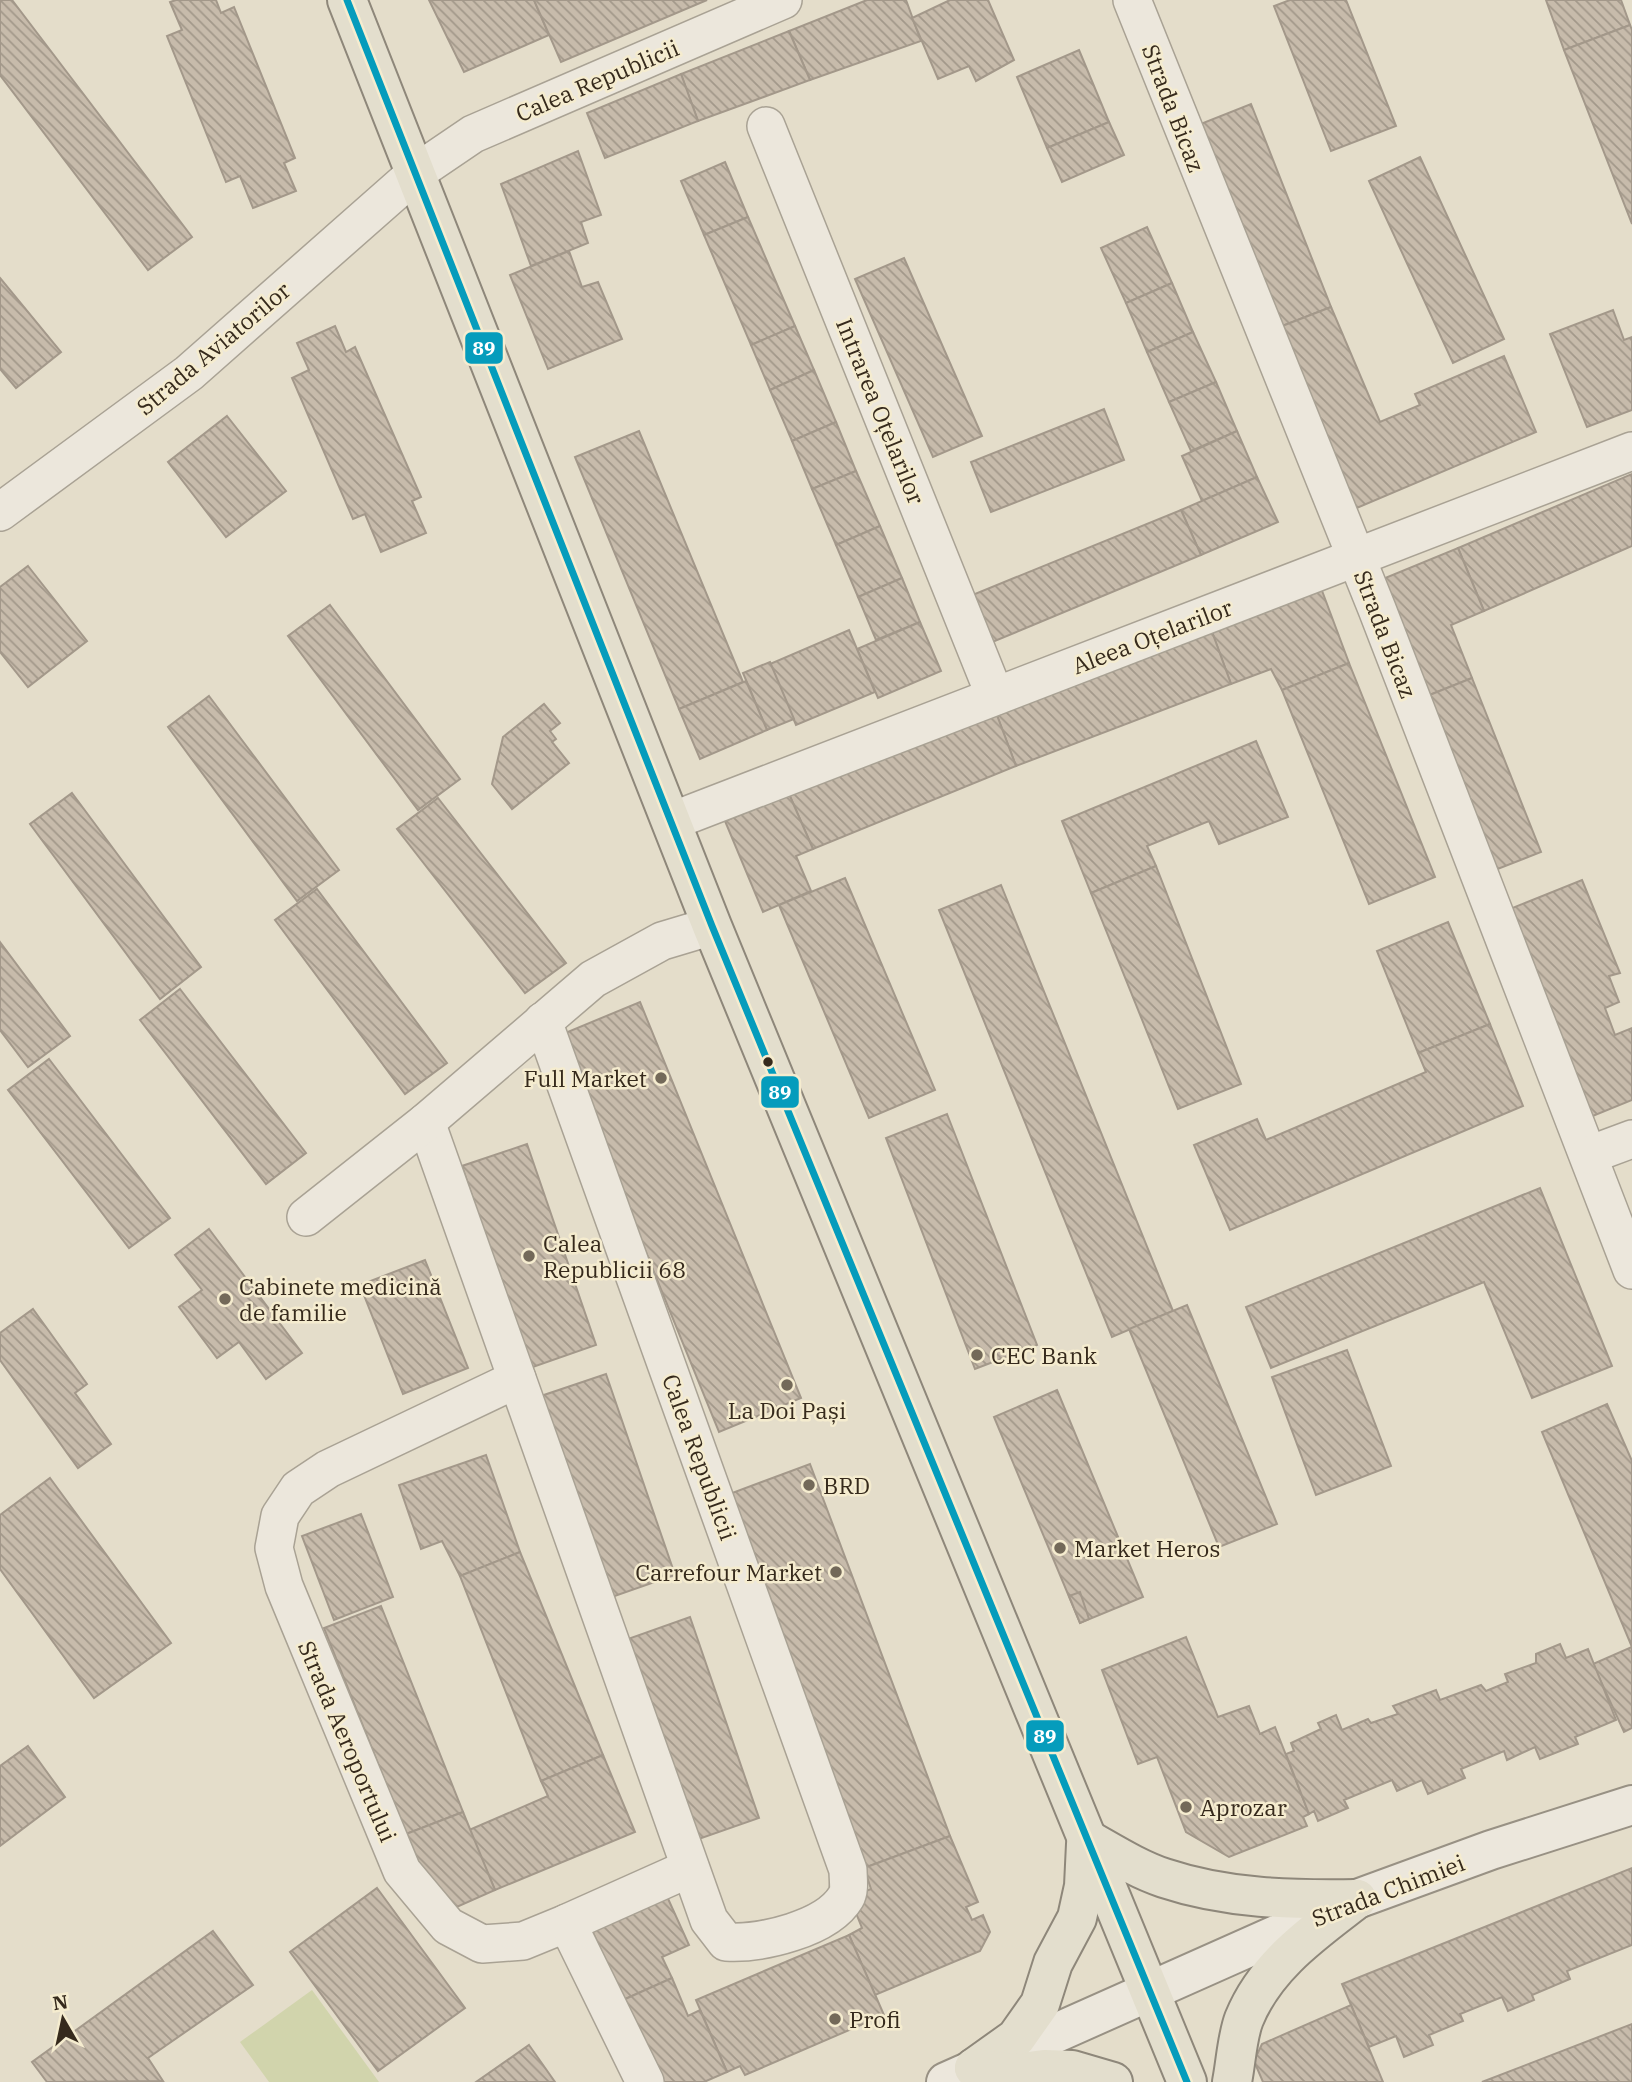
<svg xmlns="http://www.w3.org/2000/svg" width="1632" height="2082" viewBox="0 0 1632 2082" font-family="'IBM Plex Serif',serif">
<defs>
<pattern id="building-back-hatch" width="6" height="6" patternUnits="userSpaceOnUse" patternTransform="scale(1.75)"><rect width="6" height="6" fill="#c7bbab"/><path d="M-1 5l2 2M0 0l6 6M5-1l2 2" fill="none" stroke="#a2988a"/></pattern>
</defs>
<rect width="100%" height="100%" fill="#e4ddca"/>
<!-- garden -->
<polygon fill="#d1d4ac" points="312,1990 379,2082 269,2082 240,2042"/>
<!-- building -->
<g fill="url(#building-back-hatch)" stroke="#a3988a" stroke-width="2">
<polygon points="0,0 12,0 192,237 148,270 0,75"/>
<polygon points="176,0 216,0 221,13 234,7 295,158 284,163 296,191 253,208 240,176 226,182 167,36 182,30 170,2"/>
<polygon points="429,0 534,0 549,35 464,72"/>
<polygon points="534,0 707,0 561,62"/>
<polygon points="867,0 906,0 921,41 810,80 789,31"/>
<polygon points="950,0 988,0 1014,60 976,81 969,66 938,79 912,18"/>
<polygon points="1290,0 1346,0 1396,126 1331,151 1274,6"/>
<polygon points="1546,0 1621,0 1630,25 1564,50"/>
<polygon points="1630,25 1632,30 1632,224 1564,50"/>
<polygon points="789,31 810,80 698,121 681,74"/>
<polygon points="1079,50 1109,122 1047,148 1017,77"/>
<polygon points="681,74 698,121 605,158 587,113"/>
<polygon points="1251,104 1331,307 1277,328 1198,125"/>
<polygon points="1109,122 1124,155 1062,182 1047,148"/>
<polygon points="578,151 601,215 581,222 588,243 531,266 501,184"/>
<polygon points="1420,157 1504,339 1453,363 1369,181"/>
<polygon points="725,162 748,217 704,235 681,181"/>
<polygon points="748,217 795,326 751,345 704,235"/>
<polygon points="1147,227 1172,283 1126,303 1101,248"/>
<polygon points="569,251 582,287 598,282 622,339 548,369 510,275"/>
<polygon points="904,258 982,436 933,457 855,279"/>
<polygon points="0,278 61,352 16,388 0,369"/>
<polygon points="1172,283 1193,332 1147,352 1126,303"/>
<polygon points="1331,307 1380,422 1420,405 1415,394 1504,356 1536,432 1352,510 1277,328"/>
<polygon points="1613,310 1624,340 1632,337 1632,410 1587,427 1550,334"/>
<polygon points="335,326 346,352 355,347 421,497 412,501 426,533 381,552 365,514 353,519 292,378 309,370 297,343"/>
<polygon points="795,326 814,370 770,390 751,345"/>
<polygon points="1193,332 1216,382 1169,402 1147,352"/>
<polygon points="814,370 836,422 792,441 770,390"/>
<polygon points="1216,382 1237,431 1191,451 1169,402"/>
<polygon points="1104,409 1124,460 991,512 971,462"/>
<polygon points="227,416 286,491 226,537 168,462"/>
<polygon points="836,422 856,471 812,489 792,441"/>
<polygon points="639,431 743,682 679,709 575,457"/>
<polygon points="1237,431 1257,477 1202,501 1182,456"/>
<polygon points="856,471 880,526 836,545 812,489"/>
<polygon points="1632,474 1632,546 1484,611 1458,548"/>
<polygon points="1257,477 1278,522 1201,555 1181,510"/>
<polygon points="1181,510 1201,555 990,643 970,596"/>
<polygon points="880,526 902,578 858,597 836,545"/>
<polygon points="1458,548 1484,611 1451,625 1472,678 1422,698 1373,583"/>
<polygon points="28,566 87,641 28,687 0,652 0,587"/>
<polygon points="902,578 920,622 876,640 858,597"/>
<polygon points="1321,588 1349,663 1282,690 1271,669 1231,684 1211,629"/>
<polygon points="330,605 460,779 418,810 288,636"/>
<polygon points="920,622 941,671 878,698 857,649"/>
<polygon points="1211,629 1231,684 1016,766 995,710"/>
<polygon points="849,630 875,692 796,725 770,664"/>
<polygon points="770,662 794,719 767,730 743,673"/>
<polygon points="1349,663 1435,877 1369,904 1282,690"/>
<polygon points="1472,678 1541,852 1490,872 1422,698"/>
<polygon points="746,681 767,730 700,759 679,709"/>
<polygon points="209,696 339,870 297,901 168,727"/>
<polygon points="544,704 560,723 550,731 556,739 552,742 569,763 512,809 492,784 503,737"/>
<polygon points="995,710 1016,766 813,849 789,794"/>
<polygon points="1256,741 1288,817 1219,844 1209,821 1147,846 1156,866 1091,893 1062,821"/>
<polygon points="72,793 201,967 160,999 30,824"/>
<polygon points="789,794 813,849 796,856 811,891 763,912 725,821"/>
<polygon points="438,798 566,963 525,993 397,829"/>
<polygon points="1156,866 1241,1084 1178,1109 1091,893"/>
<polygon points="845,878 935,1090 869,1118 779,905"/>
<polygon points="1582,880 1620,973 1609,976 1619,1002 1605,1008 1615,1035 1632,1028 1632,1100 1583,1120 1500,913"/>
<polygon points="1001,885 1173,1311 1112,1337 939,910"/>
<polygon points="317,889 447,1063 405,1094 275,920"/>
<polygon points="1448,922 1490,1024 1418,1053 1377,951"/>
<polygon points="0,942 70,1036 28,1067 0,1030"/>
<polygon points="180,989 306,1153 266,1184 140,1020"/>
<polygon points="640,1002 801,1398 719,1432 558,1036"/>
<polygon points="1490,1024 1523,1106 1230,1230 1194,1145 1257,1119 1266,1140 1426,1072 1418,1053"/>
<polygon points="49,1059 170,1218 129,1248 8,1090"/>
<polygon points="947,1114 1037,1345 975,1369 886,1138"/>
<polygon points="527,1144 596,1345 530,1368 462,1166"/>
<polygon points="1540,1188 1612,1366 1532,1398 1484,1282 1271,1368 1246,1307"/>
<polygon points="209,1229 302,1353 266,1379 239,1342 217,1358 179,1307 202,1290 175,1255"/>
<polygon points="425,1260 468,1368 403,1394 360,1285"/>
<polygon points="1187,1305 1277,1524 1219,1547 1129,1329"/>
<polygon points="33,1309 87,1384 75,1393 111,1444 78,1468 0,1360 0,1333"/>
<polygon points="1347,1350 1391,1466 1316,1495 1272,1377"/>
<polygon points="606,1374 675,1575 609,1598 541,1396"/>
<polygon points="1057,1390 1143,1597 1080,1623 994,1417"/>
<polygon points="1607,1404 1632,1461 1632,1728 1624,1732 1593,1664 1632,1647 1542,1432"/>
<polygon points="486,1455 520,1552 460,1576 442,1541 421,1549 399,1485"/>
<polygon points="810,1464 950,1836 864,1868 724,1496"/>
<polygon points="50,1478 171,1643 94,1698 0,1569 0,1515"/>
<polygon points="361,1514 393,1597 334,1620 302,1536"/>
<polygon points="520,1552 603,1755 541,1781 460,1576"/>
<polygon points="1080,1592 1089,1619 1080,1623 1069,1596"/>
<polygon points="381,1606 463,1812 406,1834 324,1628"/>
<polygon points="690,1617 759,1818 693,1841 625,1640"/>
<polygon points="1186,1637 1218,1717 1249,1706 1260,1734 1275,1727 1309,1814 1303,1817 1307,1826 1229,1857 1186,1832 1157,1757 1138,1764 1102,1670"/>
<polygon points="1560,1644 1566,1658 1588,1649 1616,1720 1575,1737 1578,1744 1540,1759 1535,1747 1507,1760 1504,1751 1461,1769 1465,1778 1428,1794 1422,1780 1397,1791 1392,1780 1344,1800 1348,1808 1318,1821 1314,1811 1309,1814 1286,1754 1294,1751 1291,1743 1321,1729 1318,1723 1336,1715 1342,1730 1368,1719 1371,1723 1398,1714 1393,1706 1436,1690 1440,1700 1481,1685 1486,1691 1508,1682 1505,1674 1536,1663 1536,1654"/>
<polygon points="28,1746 65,1797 0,1846 0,1766"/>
<polygon points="603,1755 635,1832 495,1890 469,1830 548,1796 541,1781"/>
<polygon points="463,1812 495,1890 441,1914 406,1834"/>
<polygon points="950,1836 978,1902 966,1907 972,1920 983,1915 990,1932 980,1951 875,1995 849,1935 862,1928 850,1898 871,1889 864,1868"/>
<polygon points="1632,1868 1632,1945 1567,1971 1570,1979 1532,1995 1534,2000 1508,2011 1502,1997 1460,2014 1463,2021 1429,2035 1433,2045 1404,2057 1396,2036 1369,2047 1342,1984"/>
<polygon points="377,1888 465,2008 378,2071 290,1952"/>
<polygon points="665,1892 689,1945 662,1957 672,1978 623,2000 590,1926"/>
<polygon points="213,1931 253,1985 148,2058 163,2081 47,2082 32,2062"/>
<polygon points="849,1935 884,2015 745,2075 740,2066 727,2072 696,2000"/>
<polygon points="672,1978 688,2016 700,2010 727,2072 704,2082 659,2082 623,2000"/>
<polygon points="1351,2005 1383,2082 1263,2082 1254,2061 1262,2044"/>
<polygon points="1632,2024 1632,2082 1482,2082"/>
<polygon points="529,2045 555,2082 476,2082"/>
</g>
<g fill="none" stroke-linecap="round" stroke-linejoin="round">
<!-- street casing -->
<g stroke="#a9a294" stroke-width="40">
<g id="street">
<polyline points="1132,0 1377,609 1632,1270"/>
<polyline points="766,126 995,696"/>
<polyline points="0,512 189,373 417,172 473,134 783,0"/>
<polyline points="672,821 1632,451"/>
<path d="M 426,1122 L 709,1920 L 726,1942 C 761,1944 827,1929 846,1897 C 850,1890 848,1878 848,1870 L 543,1021"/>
<polyline points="1589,1155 1632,1139"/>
<polyline points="306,1217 426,1122 593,979 662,941 712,926"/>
<polyline points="517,1379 328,1469 298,1489 280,1516 274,1548 284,1586 402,1871 448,1926 482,1944 523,1941 567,1923 645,2082"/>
<polyline points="567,1923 690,1868"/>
</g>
</g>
<!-- secondary casing -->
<g stroke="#989184" stroke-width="42">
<polyline id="secondary" points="946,2082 1357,1899 1491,1850 1632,1805"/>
</g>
<!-- primary casing -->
<g stroke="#8e877a" stroke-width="42">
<g id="primary">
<polyline points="347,0 712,926 1187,2082"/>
<path d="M 1087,1839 C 1112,1853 1137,1869 1164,1878 C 1227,1899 1292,1900 1357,1899"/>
<polyline points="974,2068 1016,2038 1040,2004 1053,1963 1077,1918 1084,1886 1086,1844"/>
<polyline points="974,2068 1015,2073 1044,2069 1072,2070 1113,2082"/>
<path d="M 1232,2082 C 1236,2062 1237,2037 1244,2019 C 1266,1965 1313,1933 1357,1899"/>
</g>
</g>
<!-- street -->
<use href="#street" stroke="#ece7dc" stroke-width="37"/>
<!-- secondary -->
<use href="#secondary" stroke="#ece7dc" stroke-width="38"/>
<!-- primary -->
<use href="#primary" stroke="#e3decd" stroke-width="38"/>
<!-- bus-1 casing -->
<g stroke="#f5eccf" stroke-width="12">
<polyline id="bus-1" points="347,0 712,926 1187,2082"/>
</g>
<!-- bus-1 -->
<use href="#bus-1" stroke="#059cbc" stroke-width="7"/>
</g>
<!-- markers -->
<circle fill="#362a1c" stroke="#f5eccf" stroke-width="2.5" cx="768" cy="1062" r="6"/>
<g fill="#736959" stroke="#f5eccf" stroke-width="2.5">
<circle cx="661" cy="1078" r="7"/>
<circle cx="529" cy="1256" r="7"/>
<circle cx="225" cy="1299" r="7"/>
<circle cx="977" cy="1355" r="7"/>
<circle cx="787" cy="1385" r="7"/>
<circle cx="809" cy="1485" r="7"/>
<circle cx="1060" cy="1548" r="7"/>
<circle cx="836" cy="1572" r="7"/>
<circle cx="1186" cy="1807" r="7"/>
<circle cx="835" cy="2019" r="7"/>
</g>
<g text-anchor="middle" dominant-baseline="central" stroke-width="5" stroke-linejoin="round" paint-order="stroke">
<!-- street labels -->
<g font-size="23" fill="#362a1c" stroke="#f5eccf">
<text transform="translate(597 80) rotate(-23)">Calea Republicii</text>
<text transform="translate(1174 108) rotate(69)">Strada Bicaz</text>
<text transform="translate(213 348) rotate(-40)">Strada Aviatorilor</text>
<text transform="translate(881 411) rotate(68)">Intrarea Oțelarilor</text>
<text transform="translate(1386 634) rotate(69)">Strada Bicaz</text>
<text transform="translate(1152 636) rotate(-21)">Aleea Oțelarilor</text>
<text transform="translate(700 1457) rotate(70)">Calea Republicii</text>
<text transform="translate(348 1741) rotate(67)">Strada Aeroportului</text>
<text transform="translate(1388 1890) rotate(-21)">Strada Chimiei</text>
</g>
<!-- poi labels -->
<g font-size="23" fill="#362a1c" stroke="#f5eccf" text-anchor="start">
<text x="647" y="1078" text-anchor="end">Full Market</text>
<text x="543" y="1243">Calea<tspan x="543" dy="26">Republicii 68</tspan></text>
<text x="239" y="1286">Cabinete medicină<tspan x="239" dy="26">de familie</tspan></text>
<text x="991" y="1355">CEC Bank</text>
<text x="787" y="1410" text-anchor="middle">La Doi Pași</text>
<text x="823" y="1485">BRD</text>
<text x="1074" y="1548">Market Heros</text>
<text x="822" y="1572" text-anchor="end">Carrefour Market</text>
<text x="1200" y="1807">Aprozar</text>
<text x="849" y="2019">Profi</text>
</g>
</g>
<g stroke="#f5eccf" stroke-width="2.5">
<rect x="464" y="331" width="40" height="34" rx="7" fill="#059cbc"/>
<rect x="760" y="1075" width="40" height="34" rx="7" fill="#059cbc"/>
<rect x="1025" y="1719" width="40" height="34" rx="7" fill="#059cbc"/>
</g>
<g font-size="19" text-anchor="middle" font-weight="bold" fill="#fff">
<text x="484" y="355">89</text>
<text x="780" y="1099">89</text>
<text x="1045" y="1743">89</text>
</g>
<!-- north arrow -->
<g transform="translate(63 2019) rotate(351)" stroke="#f5eccf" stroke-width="5" paint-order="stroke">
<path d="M0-5L12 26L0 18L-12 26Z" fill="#362a1c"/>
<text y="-10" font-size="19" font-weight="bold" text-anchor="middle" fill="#362a1c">N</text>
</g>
</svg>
